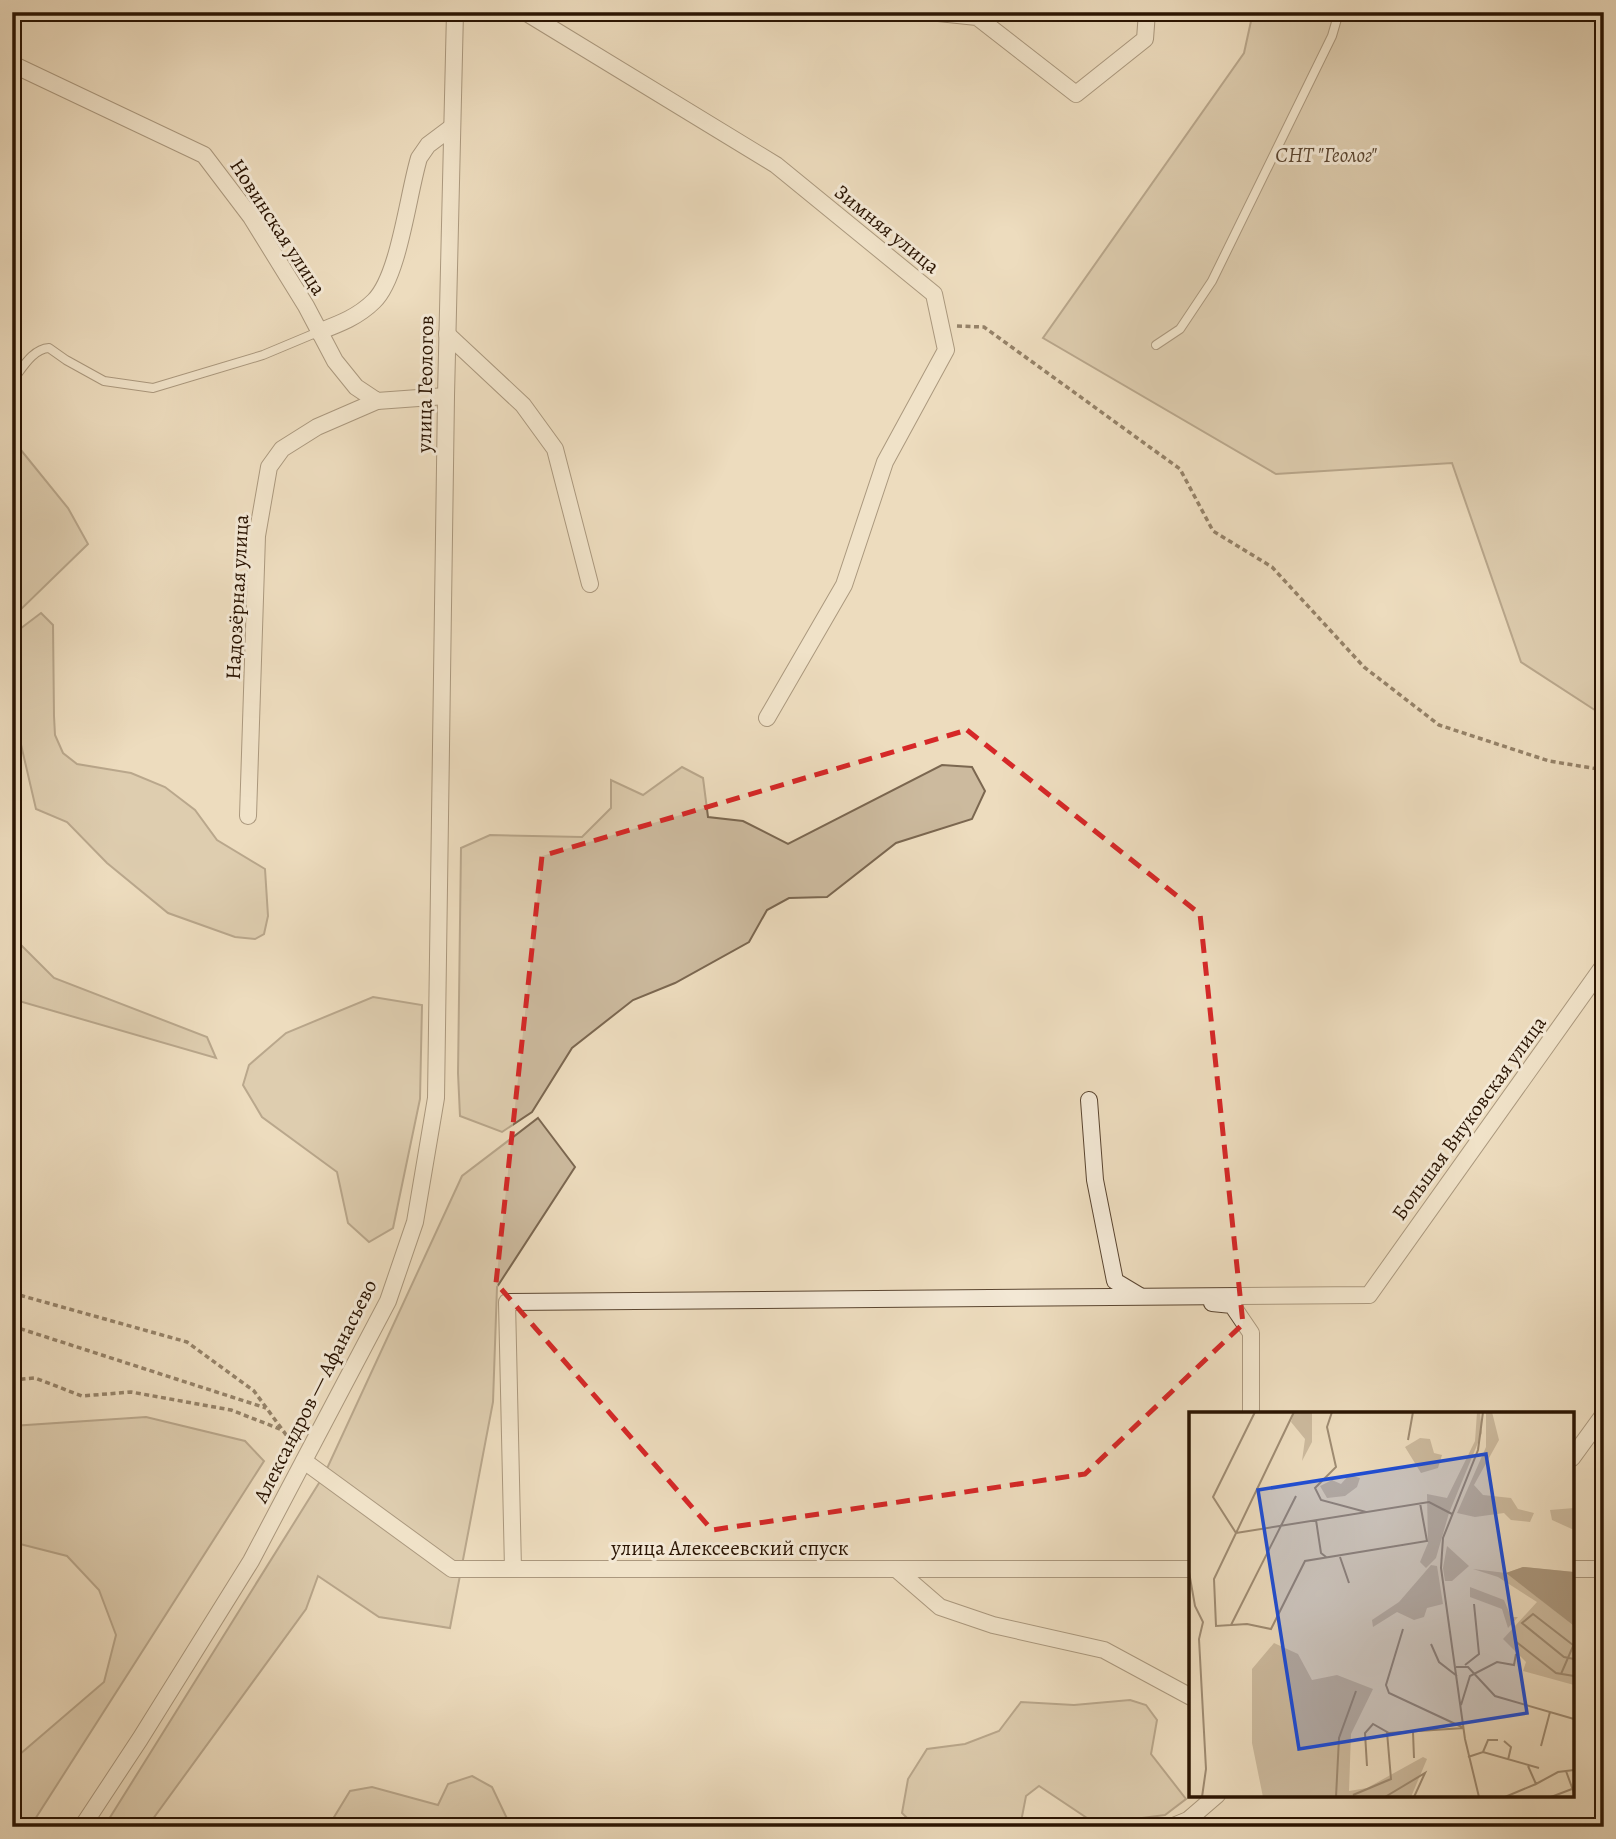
<svg xmlns="http://www.w3.org/2000/svg" width="1616" height="1839" viewBox="0 0 1616 1839" font-family="Alegreya,serif">
<rect width="100%" height="100%" fill="#eddcbe"/>
<filter id="stains"><feTurbulence type="fractalNoise" baseFrequency=".00286" numOctaves="4"/><feColorMatrix values="0 0 0 0 .2 0 0 0 0 .09 0 0 0 0 .02 0 0 0 .5 -.17"/></filter>
<radialGradient id="worn" r=".72"><stop offset=".6" stop-color="#630" stop-opacity="0"/><stop offset="1" stop-color="#630" stop-opacity=".3"/></radialGradient>
<!-- green -->
<g fill="#ccba9e" stroke="#7b6750" stroke-width="2">
<polygon points="1253,12 1604,12 1604,716 1521,662 1452,463 1276,474 1043,338 1244,53"/>
<polygon points="12,439 68,508 88,544 12,618"/>
<polygon points="41,613 53,625 54,716 55,735 63,753 77,764 131,773 165,787 195,810 217,840 265,869 268,916 264,934 255,939 235,937 168,913 107,863 67,822 36,809 12,706 12,635"/>
<polygon points="942,765 972,767 985,791 972,819 896,843 827,897 789,898 767,910 749,942 675,983 633,1000 572,1048 532,1112 502,1132 460,1116 458,1073 461,848 490,835 582,837 611,808 611,780 643,795 682,767 703,778 708,817 743,821 788,844"/>
<polygon points="12,936 54,978 207,1037 216,1058 12,999"/>
<polygon points="373,997 422,1005 420,1099 393,1228 369,1242 348,1223 337,1172 262,1117 243,1085 249,1065 286,1033"/>
<polygon points="538,1118 575,1167 497,1287 493,1402 450,1628 379,1617 318,1576 306,1609 147,1827 104,1827 324,1475 462,1176"/>
<polygon points="146,1417 245,1441 264,1461 30,1827 12,1827 12,1761 104,1682 116,1635 99,1590 67,1556 12,1542 12,1426"/>
<polygon points="1130,1700 1146,1705 1157,1720 1151,1754 1186,1799 1165,1815 1096,1824 1039,1786 1026,1796 1020,1827 932,1827 913,1824 902,1813 908,1779 927,1749 965,1744 999,1731 1021,1702 1074,1705"/>
<polygon points="472,1776 492,1787 511,1827 328,1827 350,1791 372,1787 438,1805 448,1784"/>
</g>
<g fill="none" stroke-linecap="round" stroke-linejoin="round">
<!-- lane casing -->
<g stroke="#5b4631" stroke-width="10">
<g id="lane">
<polyline points="1156,345 1180,329 1212,281 1332,36 1339,12"/>
<path d="M 12,381 C 22,369 32,349 49,348 L 66,360 L 104,381 L 153,388 L 263,355 L 318,332"/>
<polyline points="12,420 15,425"/>
</g>
</g>
<!-- street casing -->
<g stroke="#5b4631" stroke-width="18">
<g id="street">
<polyline points="525,12 776,165 934,294 946,350 885,462 844,585 767,718"/>
<polyline points="929,12 977,17 1076,94 1145,39 1147,12"/>
<polyline points="12,64 204,155 251,217 306,306 335,361 356,387 377,401 446,396"/>
<path d="M 318,332 C 339,324 358,317 374,301 C 399,277 408,194 419,158 L 428,145 L 452,127"/>
<polyline points="447,334 523,405 555,449 590,584"/>
<polyline points="248,816 257,536 269,467 282,449 317,427 377,401"/>
<polyline points="1089,1100 1095,1180 1115,1281 1140,1296"/>
<polyline points="1212,1303 1232,1305 1251,1333 1251,1414"/>
<polyline points="1572,1458 1604,1414"/>
<polyline points="304,1461 452,1569 1191,1569"/>
<polyline points="513,1569 507,1302 1369,1295 1604,965"/>
<polyline points="896,1569 940,1607 993,1625 1104,1650 1191,1697"/>
<polyline points="1572,1569 1604,1569"/>
<polyline points="82,1827 140,1739 251,1561 388,1301 415,1222 436,1098 446,396 455,12"/>
<polyline points="1171,1827 1188,1820 1217,1795"/>
</g>
</g>
<!-- path -->
<g stroke="#2a1402" stroke-width="3.5" stroke-dasharray="5 3.5" stroke-linecap="butt">
<polyline points="957,326 984,327 1180,469 1213,531 1272,567 1364,667 1439,725 1549,761 1604,770"/>
<polyline points="12,1293 187,1342 254,1391 295,1447"/>
<polyline points="12,1326 266,1408"/>
<polyline points="12,1380 35,1378 82,1396 131,1392 231,1410 280,1429"/>
</g>
<!-- lane -->
<use href="#lane" stroke="#f3e8d5" stroke-width="8"/>
<!-- street -->
<use href="#street" stroke="#f3e8d5" stroke-width="16"/>
</g>
<!-- marked area -->
<path d="M0 0H1616V1839H0ZM 967,730 L 1200,914 L 1243,1324 L 1085,1474 L 712,1530 L 496,1283 L 542,856 Z" fill="#eddcbe" fill-opacity=".55" fill-rule="evenodd"/>
<path fill="none" stroke="#d62828" stroke-width="5" stroke-dasharray="14 9" stroke-linejoin="round" d="M 967,730 L 1200,914 L 1243,1324 L 1085,1474 L 712,1530 L 496,1283 L 542,856 Z"/>
<g text-anchor="middle" dominant-baseline="central" stroke-width="6" stroke-linejoin="round" paint-order="stroke">
<!-- park labels -->
<g font-size="21" font-style="italic" fill="#5b4631" stroke="#f3e8d5">
<text x="1326" y="155">СНТ "Геолог"</text>
</g>
<!-- street labels -->
<g font-size="21" fill="#2a1402" stroke="#f3e8d5">
<text transform="translate(278 227) rotate(57)">Новинская улица</text>
<text transform="translate(887 229) rotate(39)">Зимняя улица</text>
<text transform="translate(425 384) rotate(-89)">улица Геологов</text>
<text transform="translate(237 597) rotate(-87)">Надозёрная улица</text>
<text transform="translate(1469 1118) rotate(-54)">Большая Внуковская улица</text>
<text transform="translate(315 1391) rotate(-63)">Александров — Афанасьево</text>
<text x="730" y="1548">улица Алексеевский спуск</text>
</g>
</g>
<!-- overview -->
<g transform="translate(1189 1412)">
<rect width="385" height="385" fill="#eddcbe"/>
<path d="M 105,0 L 123,0 L 123,30 L 113,49 L 116,27 L 102,10 ZM 288,0 L 291,0 L 293,21 L 260,101 L 247,146 L 237,156 L 231,150 L 239,131 L 238,82 L 258,86 L 286,29 ZM 297,0 L 303,0 L 310,28 L 285,73 L 294,83 L 322,86 L 329,97 L 345,101 L 341,110 L 322,108 L 315,101 L 286,105 L 268,101 L 297,35 ZM 231,26 L 241,27 L 245,41 L 253,43 L 249,56 L 232,61 L 216,35 ZM 160,63 L 171,66 L 168,75 L 156,84 L 138,86 L 131,74 L 143,68 L 152,72 ZM 385,96 L 385,118 L 363,108 L 361,98 ZM 258,134 L 280,154 L 263,169 L 256,169 L 254,156 ZM 242,153 L 248,154 L 254,192 L 238,196 L 235,205 L 225,208 L 208,200 L 184,215 L 183,208 L 210,190 ZM 334,155 L 385,160 L 350,177 L 350,186 L 385,214 L 385,273 L 334,259 L 337,250 L 314,227 L 348,190 L 309,165 L 284,157 L 317,161 ZM 281,175 L 315,188 L 322,205 L 329,205 L 319,216 L 313,197 L 281,185 ZM 85,231 L 109,242 L 123,268 L 148,263 L 184,277 L 162,322 L 160,379 L 178,376 L 234,345 L 238,347 L 222,385 L 74,385 L 63,331 L 63,257 Z" fill="#ccba9e"/>
<path d="M 334,155 L 385,160 L 385,214 L 317,161 Z" fill="#ab987e"/>
<path fill="none" stroke="#9f8c73" stroke-width="2" d="M 105,0 L 25,167 L 27,214 L 58,212 L 82,217 L 116,149 L 238,129 L 231,91M 143,0 L 138,15 L 147,55 L 126,76 L 132,88 L 177,100M 219,28 L 224,0M 127,108 L 132,141 L 137,145M 47,121 L 240,90 L 263,102M 47,121 L 24,85 L 66,0M 151,145 L 160,171M 0,160 L 6,194 L 14,210 L 10,227 L 17,357 L 13,385M 42,213 L 107,84M 326,229 L 367,261 L 385,264M 242,232 L 250,250 L 268,264M 384,233 L 344,202 L 333,211 L 375,245 L 385,247M 276,253 L 290,242 L 285,192M 267,255 L 279,255 L 306,284 L 385,307M 372,262 L 385,232M 272,293 L 281,264 L 308,250 L 325,253 L 327,242M 224,320 L 225,346M 315,329 L 322,335 L 319,348M 352,334 L 361,300M 294,340 L 299,328 L 309,328M 279,345 L 294,340 L 350,356M 178,354 L 176,321 L 184,312 L 200,321 L 275,316 L 200,281 L 197,273 L 214,217M 339,354 L 347,372 L 369,360 L 385,358M 377,359 L 385,381M 164,383 L 202,367 L 198,320M 147,385 L 150,326 L 167,279M 196,385 L 236,361 L 225,385M 290,385 L 276,327 L 252,156 L 254,126 L 289,38 L 294,0M 316,385 L 347,372M 362,385 L 383,377"/>
<path fill="#1d4ed8" fill-opacity="0.15" stroke="#1d4ed8" stroke-width="3.5" d="M 297,42 L 338,301 L 110,337 L 69,78 Z"/>
<rect width="385" height="385" fill="none" stroke="#2a1402" stroke-width="3.5"/>
</g>
<!-- margin -->
<rect width="1616" height="1839" fill="none" stroke="#eddcbe" stroke-width="42"/>
<rect x="14" y="14" width="1588" height="1811" fill="none" stroke="#2a1402" stroke-width="3.5"/>
<rect x="21" y="21" width="1574" height="1797" fill="none" stroke="#2a1402" stroke-width="2"/>
<rect width="100%" height="100%" filter="url(#stains)"/>
<rect width="100%" height="100%" fill="url(#worn)"/>
</svg>
